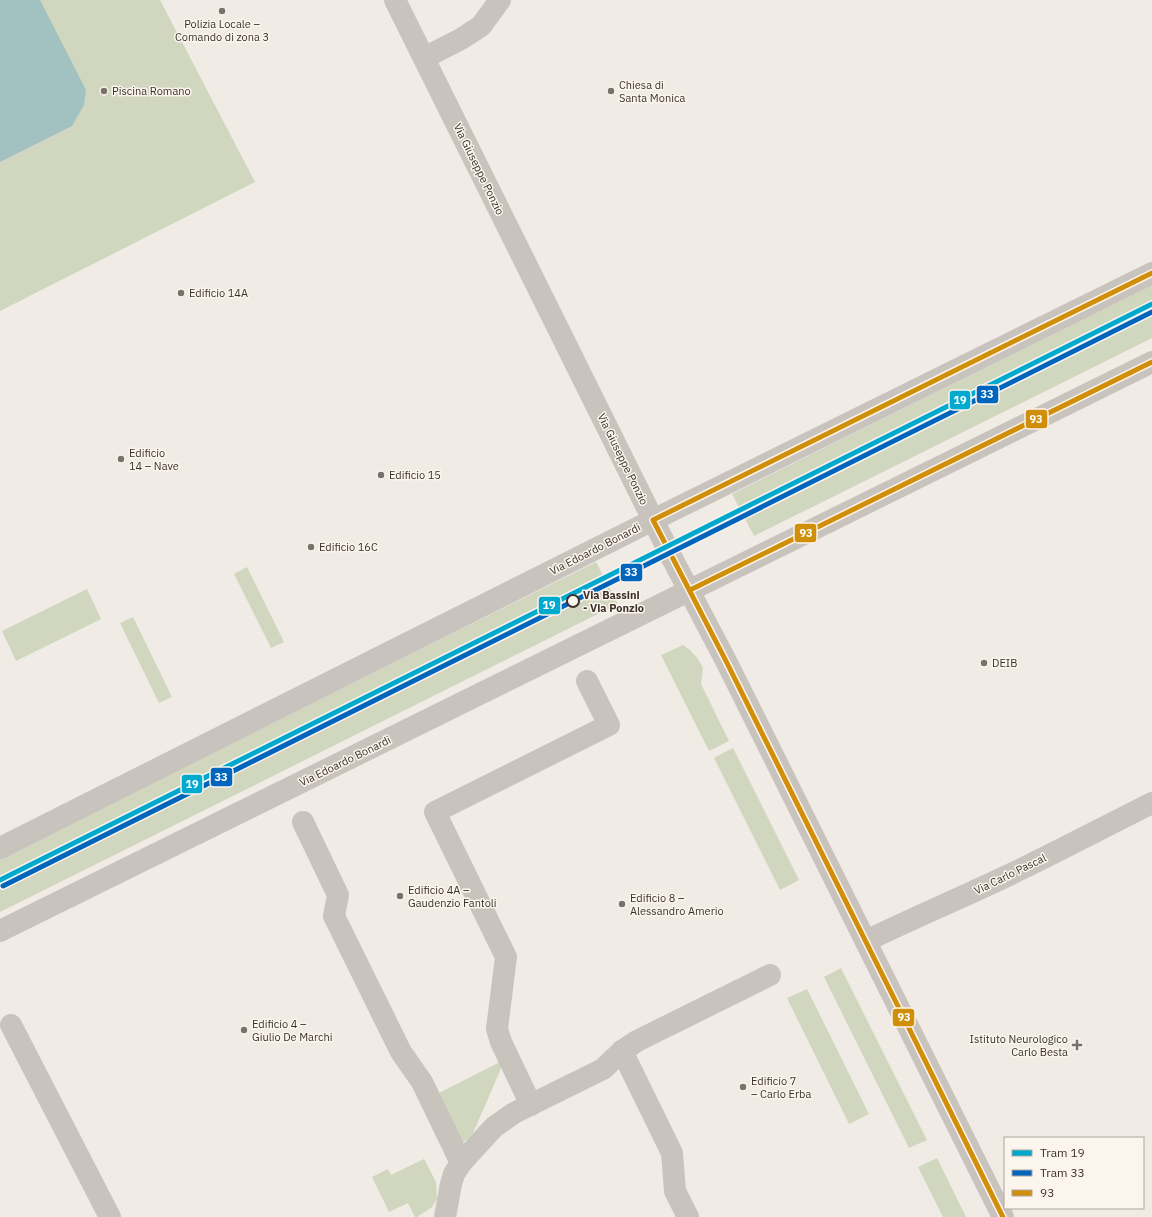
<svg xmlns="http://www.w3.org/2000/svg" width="1152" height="1217" viewBox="0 0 1152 1217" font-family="'IBM Plex Sans',sans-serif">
<rect width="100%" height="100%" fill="#f0ebe5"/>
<!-- green -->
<g fill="#d1d6bf">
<polygon points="0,0 160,0 255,182 0,311"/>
<polygon points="1152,284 1152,338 754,536 732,494"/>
<polygon points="596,562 618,604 0,912 0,859"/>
<polygon points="247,567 284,642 271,648 234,574"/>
<polygon points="87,589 101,619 16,661 2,631"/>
<polygon points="133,617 172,697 159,703 120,623"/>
<polygon points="683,645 690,650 698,659 703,668 701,684 729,741 709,751 661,655"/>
<polygon points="733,748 799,880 780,890 714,758"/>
<polygon points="841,968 927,1140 909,1148 824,977"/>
<polygon points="807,989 869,1114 849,1124 787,998"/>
<polygon points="500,1062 501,1067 500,1071 473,1133 468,1139 460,1144 433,1096"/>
<polygon points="937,1158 966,1217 943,1217 918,1167"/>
<polygon points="424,1159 436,1182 437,1199 432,1207 417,1217 415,1217 408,1203 389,1212 372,1177 388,1169 391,1175"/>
</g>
<!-- water -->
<polygon fill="#a1c2c1" points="0,0 40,0 86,90 84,105 72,126 0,162"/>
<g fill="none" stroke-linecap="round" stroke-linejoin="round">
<!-- minor -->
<g stroke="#c9c3be" stroke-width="22">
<polyline points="395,0 673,560 726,661 1003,1217"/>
<polyline points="424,58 461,39 481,26 500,0"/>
<polyline points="303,822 338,895 334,916 401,1052 422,1082 461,1163"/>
<polyline points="0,848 653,520 1152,273"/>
<polyline points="0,931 1152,362"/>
<path d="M 866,941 C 913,918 961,898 1009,875 C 1057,852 1104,827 1152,803"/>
<polyline points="11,1025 110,1217"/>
<polyline points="622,1051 672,1153 675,1191 688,1217"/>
<polyline points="531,1105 501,1042 497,1029 506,957 435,812 609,725 587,681"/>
<polyline points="445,1217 451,1184 454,1174 461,1163 494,1127 514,1113 603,1069 622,1051 637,1041 770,975"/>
</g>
<!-- bus-1 casing -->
<g stroke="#fbf5ee" stroke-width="8">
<g id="bus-1">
<polyline points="690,590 1152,362"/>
<polyline points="1003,1217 726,661 653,520 1152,273"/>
</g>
</g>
<!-- bus-1 -->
<use href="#bus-1" stroke="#d18e09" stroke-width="5"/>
<!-- tram-1 casing -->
<g stroke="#fbf5ee" stroke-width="8">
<polyline id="tram-1" points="0,880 1152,304"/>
</g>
<!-- tram-2 casing -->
<g stroke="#fbf5ee" stroke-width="8">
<polyline id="tram-2" points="3,886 1152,312"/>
</g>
<!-- tram-1 -->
<use href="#tram-1" stroke="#00a9ce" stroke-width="5"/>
<!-- tram-2 -->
<use href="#tram-2" stroke="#0065bd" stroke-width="5"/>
</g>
<!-- markers -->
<g fill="#7a716c" stroke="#fbf5ee" stroke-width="1.5">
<circle cx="222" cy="11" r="4"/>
<circle cx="104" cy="91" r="4"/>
<circle cx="611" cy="91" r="4"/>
<circle cx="181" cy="293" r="4"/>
<circle cx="121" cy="459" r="4"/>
<circle cx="381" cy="475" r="4"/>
<circle cx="311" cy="547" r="4"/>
<circle cx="984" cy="663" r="4"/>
<circle cx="400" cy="896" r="4"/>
<circle cx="622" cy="904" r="4"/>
<circle cx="244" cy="1030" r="4"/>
<path d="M1075 1039h4v4h4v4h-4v4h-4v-4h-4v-4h4z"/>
<circle cx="743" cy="1087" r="4"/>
</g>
<circle fill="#fbf5ee" stroke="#3b302b" stroke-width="2" cx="573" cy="601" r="6"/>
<g text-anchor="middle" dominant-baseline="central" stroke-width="3" stroke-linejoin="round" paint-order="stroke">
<!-- poi labels -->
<g font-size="11" fill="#3b302b" stroke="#fbf5ee" text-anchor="start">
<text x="222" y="24" text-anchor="middle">Polizia Locale –<tspan x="222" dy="13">Comando di zona 3</tspan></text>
<text x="619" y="85">Chiesa di<tspan x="619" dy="13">Santa Monica</tspan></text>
<text x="112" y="91">Piscina Romano</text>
<text x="189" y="293">Edificio 14A</text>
<text x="129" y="453">Edificio<tspan x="129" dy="13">14 – Nave</tspan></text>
<text x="389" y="475">Edificio 15</text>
<text x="319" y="547">Edificio 16C</text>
<text x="992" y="663">DEIB</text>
<text x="408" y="890">Edificio 4A –<tspan x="408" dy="13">Gaudenzio Fantoli</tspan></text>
<text x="630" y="898">Edificio 8 –<tspan x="630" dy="13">Alessandro Amerio</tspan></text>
<text x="252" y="1024">Edificio 4 –<tspan x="252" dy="13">Giulio De Marchi</tspan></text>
<text x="1068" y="1039" text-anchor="end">Istituto Neurologico<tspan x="1068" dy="13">Carlo Besta</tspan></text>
<text x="751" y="1081">Edificio 7<tspan x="751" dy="13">– Carlo Erba</tspan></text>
</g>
<!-- street labels -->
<g font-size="11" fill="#3b302b" stroke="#fbf5ee">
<text transform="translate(479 169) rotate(64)">Via Giuseppe Ponzio</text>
<text transform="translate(623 459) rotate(64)">Via Giuseppe Ponzio</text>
<text transform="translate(595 549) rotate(-27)">Via Edoardo Bonardi</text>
<text transform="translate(345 761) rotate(-26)">Via Edoardo Bonardi</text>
<text transform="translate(1010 874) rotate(-26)">Via Carlo Pascal</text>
</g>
<!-- stop labels -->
<g font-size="11" font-weight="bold" fill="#3b302b" stroke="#fbf5ee" text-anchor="start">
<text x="583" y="595">Via Bassini<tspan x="583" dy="13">- Via Ponzio</tspan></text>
</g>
</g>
<g stroke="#fbf5ee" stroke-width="1.5">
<rect x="976" y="385" width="23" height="19" rx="4" fill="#0065bd"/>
<rect x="949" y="390" width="22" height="20" rx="4" fill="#00a9ce"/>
<rect x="1025" y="409" width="23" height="20" rx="4" fill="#d18e09"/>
<rect x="794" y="523" width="23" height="20" rx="4" fill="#d18e09"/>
<rect x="620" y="563" width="23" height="19" rx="4" fill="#0065bd"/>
<rect x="538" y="596" width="23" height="19" rx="4" fill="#00a9ce"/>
<rect x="210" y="767" width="23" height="20" rx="4" fill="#0065bd"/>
<rect x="181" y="774" width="22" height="20" rx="4" fill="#00a9ce"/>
<rect x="892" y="1008" width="23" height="19" rx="4" fill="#d18e09"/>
</g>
<g font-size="11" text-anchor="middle" font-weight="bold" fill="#fff">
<text x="987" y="398">33</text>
<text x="960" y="404">19</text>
<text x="1036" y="423">93</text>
<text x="806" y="537">93</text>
<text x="631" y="576">33</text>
<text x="549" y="609">19</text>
<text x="221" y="781">33</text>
<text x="192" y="788">19</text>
<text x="904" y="1021">93</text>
</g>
<!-- legend -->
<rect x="1004" y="1137" width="140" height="72" fill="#fbf5ee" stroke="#aea6a0"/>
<rect x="1012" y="1150" width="20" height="6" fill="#00a9ce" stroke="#aea6a0"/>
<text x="1040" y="1157" font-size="12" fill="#3b302b">Tram 19</text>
<rect x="1012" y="1170" width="20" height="6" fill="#0065bd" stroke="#aea6a0"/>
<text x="1040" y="1177" font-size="12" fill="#3b302b">Tram 33</text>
<rect x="1012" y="1190" width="20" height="6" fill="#d18e09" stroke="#aea6a0"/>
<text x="1040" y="1197" font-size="12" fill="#3b302b">93</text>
</svg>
